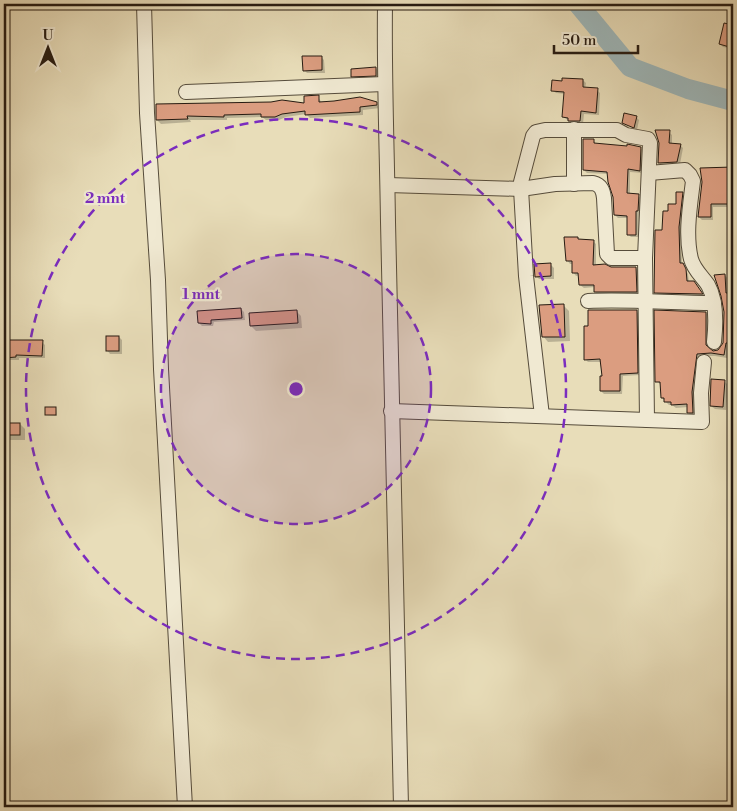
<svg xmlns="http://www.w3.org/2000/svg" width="737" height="811" viewBox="0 0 737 811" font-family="'Libre Bodoni',serif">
<rect width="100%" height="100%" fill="#e8ddb9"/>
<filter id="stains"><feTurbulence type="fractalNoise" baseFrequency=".004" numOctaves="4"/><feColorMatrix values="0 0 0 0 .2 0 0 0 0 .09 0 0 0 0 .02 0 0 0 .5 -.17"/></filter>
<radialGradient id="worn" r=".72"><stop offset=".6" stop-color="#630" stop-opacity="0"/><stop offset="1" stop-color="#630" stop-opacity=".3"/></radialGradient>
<!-- shadow -->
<g fill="#0003">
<polygon points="725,25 733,27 733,49 723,47 720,44"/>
<polygon points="321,57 324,60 325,73 307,73 304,70"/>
<polygon points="376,68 379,72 379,78 356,79 353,76"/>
<polygon points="583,80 586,83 585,89 597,90 600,93 599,115 584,114 583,124 572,124 564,117 566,94 556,93 553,90"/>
<polygon points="318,97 322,103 376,103 380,108 363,110 363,115 310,118 306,114 286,117 279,120 266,120 262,117 227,118 227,120 190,120 191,122 161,124 157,120 157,105 306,104"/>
<polygon points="636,117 639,120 637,130 626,125 623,122"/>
<polygon points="669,132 672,135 672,145 680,145 683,148 680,164 662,166 659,163 660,143"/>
<polygon points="593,140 596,144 640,148 644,151 643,173 630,172 630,195 638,196 642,199 641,214 639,214 639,237 631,237 628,234 628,218 618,218 615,215 614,196 609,174 587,173 584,170"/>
<polygon points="733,164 733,207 713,207 713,220 702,220 699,217 733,169"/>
<polygon points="682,193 685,197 681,231 682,264 688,274 689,282 697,286 704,297 659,295 655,292 663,231 669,212 677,205"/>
<polygon points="579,240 593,241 596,244 596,266 636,268 639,271 639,295 598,295 595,292 595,287 584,288 580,285 580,275 576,276 573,272 573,264 570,264 567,260"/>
<polygon points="551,265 554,268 554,279 539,279 536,276"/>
<polygon points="725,275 728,279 729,294 733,294 733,346 729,346 727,358 715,356 700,356 696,416 691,416 688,412 688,407 676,408 672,405 669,405 662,398 661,385 657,381 706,313 709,316 709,349 712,352 719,351 724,343"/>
<polygon points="564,306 569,311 570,341 548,342 543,336"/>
<polygon points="241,309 244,312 245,320 214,322 213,326 202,326 199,323"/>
<polygon points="296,311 301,316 302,328 256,331 251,326"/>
<polygon points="636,311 639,314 640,375 623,376 622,394 604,394 601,391 603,377 602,362 588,362 585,359"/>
<polygon points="119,337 122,340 122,354 110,354 107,350"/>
<polygon points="4,342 42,342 45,345 45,358 19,358 19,360 4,360"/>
<polygon points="725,382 728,385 726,410 715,409 711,406"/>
<polygon points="56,408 57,416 46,415"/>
<polygon points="4,424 20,424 25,429 25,440 4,440"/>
<polygon points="30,801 34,807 5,807 5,803"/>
</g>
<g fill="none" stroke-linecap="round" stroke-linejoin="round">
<!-- river -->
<polyline stroke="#9eb8bb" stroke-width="20" points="578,4 630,67 688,89 733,101"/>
</g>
<!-- building -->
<g fill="#db9d80" stroke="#261b11">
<polygon points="724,23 733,25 733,48 719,44"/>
<polygon points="302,56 322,56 322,70 303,71"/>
<polygon points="376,67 376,76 351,77 351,69"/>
<polygon points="562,78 583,79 583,87 598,88 596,113 581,111 580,121 568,121 568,118 562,117 564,92 551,91 552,80 562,81"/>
<polygon points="319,95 319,102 334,101 360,97 377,102 377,105 360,107 360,112 305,115 305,111 282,114 275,117 261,117 261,114 224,115 224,117 187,116 188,119 156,120 156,104 271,102 282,100 304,103 304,96"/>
<polygon points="624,113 637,116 634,128 622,123"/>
<polygon points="655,130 670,130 669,143 681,144 677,162 658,163 659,143"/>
<polygon points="583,139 594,139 594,143 627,146 627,144 641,147 640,171 628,169 627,193 639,194 638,211 636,211 636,235 627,235 627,216 614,215 613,197 608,182 607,172 583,170"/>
<polygon points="733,167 733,204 711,204 711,217 698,217 702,182 700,168"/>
<polygon points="676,192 683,192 679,227 680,263 683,263 686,269 687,281 694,281 703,294 654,293 655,230 662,230 663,211 668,211 668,204 676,204"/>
<polygon points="564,237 578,237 578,239 594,240 593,265 605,264 611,267 636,267 637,292 594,292 594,285 579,285 578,273 572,273 572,261 566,261"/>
<polygon points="551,263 551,276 535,277 534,264"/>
<polygon points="725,274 726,293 733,292 732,343 726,343 724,355 711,353 697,354 692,392 693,413 687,413 687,404 671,405 671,402 664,402 664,398 661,398 660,382 655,382 654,310 706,312 706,345 713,351 718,350 723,343 724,312 721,296 714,275"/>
<polygon points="564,304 565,337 542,337 539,305"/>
<polygon points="241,308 242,318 211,320 211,324 198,323 197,311"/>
<polygon points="297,310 298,323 250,326 249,313"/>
<polygon points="588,310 637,310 638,373 620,374 620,391 600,391 600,376 602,376 600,359 584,360 584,326 588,326"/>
<rect x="106" y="336" width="13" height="15"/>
<polygon points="4,340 43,340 42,356 16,355 16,357 4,358"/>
<polygon points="711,379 725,380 723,407 710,406"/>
<rect x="45" y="407" width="11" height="8"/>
<rect x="4" y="423" width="16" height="12"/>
</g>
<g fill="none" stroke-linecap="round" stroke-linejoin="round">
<!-- minor casing -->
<g stroke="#564c3b" stroke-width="16">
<g id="minor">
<polyline points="144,4 147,113 158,280 161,369 185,807"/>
<path d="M 385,4 C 384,77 387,149 388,222 C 391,417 396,612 401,807"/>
<polyline points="186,92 384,84"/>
<polyline points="574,129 574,184"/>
<path d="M 649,173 L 685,170 L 690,175 L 693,181 C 690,206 685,235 691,259 C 694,270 702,276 708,285 C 717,301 716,324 714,342"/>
<path d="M 388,185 L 521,189 L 555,184 L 593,183 C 601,185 603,190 604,198 L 607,254 L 611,258 L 645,258 L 647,420 L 391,411"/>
<path d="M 588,301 C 630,299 672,303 714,303"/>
<polyline points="542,416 526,276 521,189 521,182 533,136 536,132 545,130 617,130 626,135 648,139 650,143 645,258"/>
<polyline points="647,420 702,422 701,393 704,362"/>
</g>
</g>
<!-- minor -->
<use href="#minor" stroke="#f0e9d2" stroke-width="14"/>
</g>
<!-- distance rings -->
<circle cx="296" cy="389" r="135" fill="#7b2cbf" fill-opacity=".12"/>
<g fill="none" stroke="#7b2cbf" stroke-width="2.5" stroke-dasharray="9 6">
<circle cx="296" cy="389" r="135"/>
<circle cx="296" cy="389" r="270"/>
</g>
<circle cx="296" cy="389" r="8" fill="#7b2cbf" stroke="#f0e9d2" stroke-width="2.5"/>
<g font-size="15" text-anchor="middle" font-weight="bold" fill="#7b2cbf" stroke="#f0e9d2" stroke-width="4.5" stroke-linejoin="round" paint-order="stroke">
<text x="105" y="203">2 mnt</text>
<text x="201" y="299">1 mnt</text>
</g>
<!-- margin -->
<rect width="737" height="811" fill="none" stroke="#e8ddb9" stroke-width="20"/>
<rect x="5" y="5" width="727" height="801" fill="none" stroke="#261b11" stroke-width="2.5"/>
<rect x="10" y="10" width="717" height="791" fill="none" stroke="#261b11"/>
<!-- north arrow -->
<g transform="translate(48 48)" stroke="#f0e9d2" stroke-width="4" paint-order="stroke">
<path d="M0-4L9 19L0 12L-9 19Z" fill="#261b11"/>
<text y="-8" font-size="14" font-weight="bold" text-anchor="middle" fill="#261b11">U</text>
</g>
<!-- scale -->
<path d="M554 45v8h84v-8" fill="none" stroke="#261b11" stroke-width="2.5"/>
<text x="562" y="45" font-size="15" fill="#261b11" stroke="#f0e9d2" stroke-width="4" paint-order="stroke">50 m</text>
<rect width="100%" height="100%" filter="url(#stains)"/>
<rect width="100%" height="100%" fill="url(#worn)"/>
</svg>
